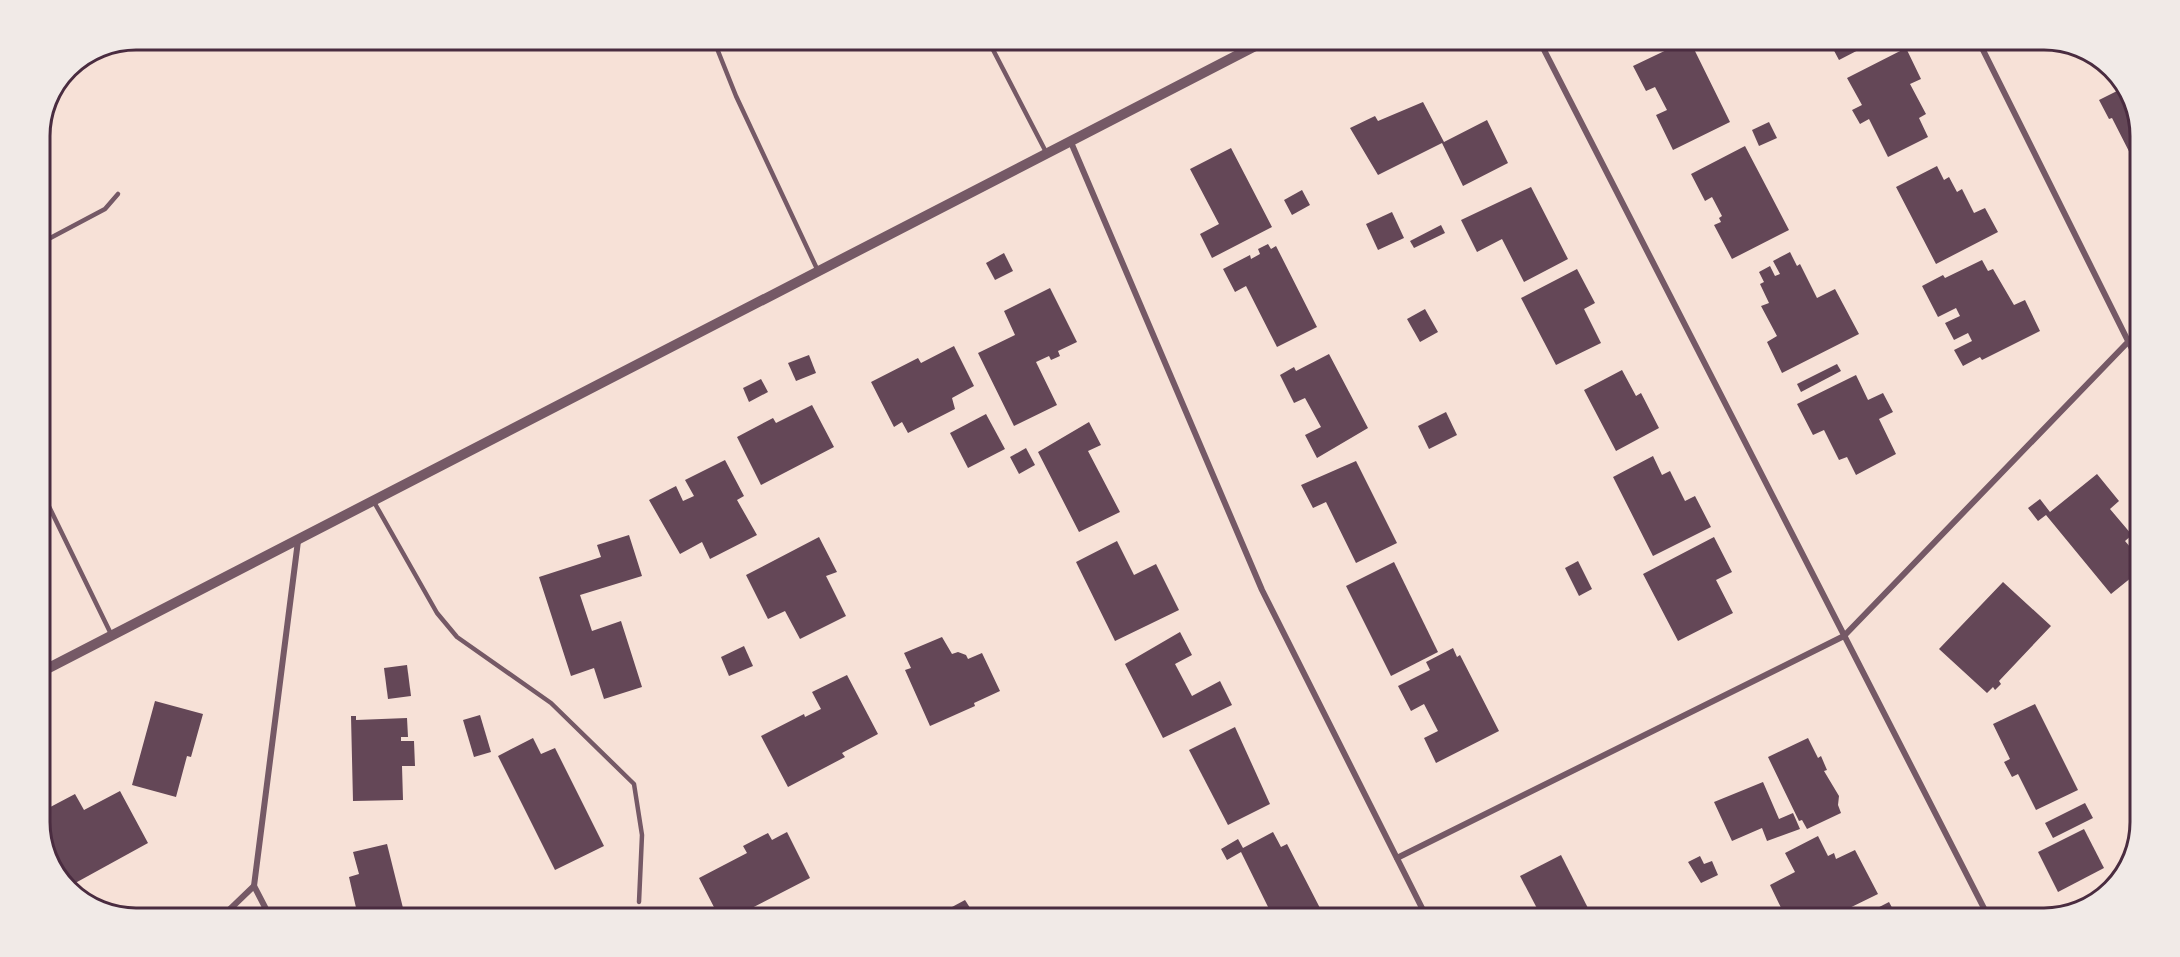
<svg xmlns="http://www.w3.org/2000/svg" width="2180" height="957" viewBox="0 0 2180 957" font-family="'Sofia Sans Condensed',sans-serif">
<rect width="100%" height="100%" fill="#f7e1d7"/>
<!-- building -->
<g fill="#644757">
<polygon points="1677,45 1692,45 1730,122 1673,150 1656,115 1667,110 1655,87 1646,91 1633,66"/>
<polygon points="1831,45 1868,45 1839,60"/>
<polygon points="1906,48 1921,79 1910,84 1926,114 1919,118 1928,137 1888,157 1869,119 1860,124 1852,110 1862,105 1847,78"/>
<polygon points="2125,87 2141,129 2140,173 2112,118 2109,119 2099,100"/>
<polygon points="1423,102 1444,142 1487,120 1508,163 1463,186 1442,143 1378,175 1350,128 1375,116 1378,121"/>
<polygon points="1769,122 1777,138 1759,146 1752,130"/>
<polygon points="1745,146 1789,230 1732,259 1714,225 1721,222 1719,218 1722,216 1712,197 1705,201 1691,174"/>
<polygon points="1231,148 1272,227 1212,258 1200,234 1219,224 1190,169"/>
<polygon points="1937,166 1944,180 1949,177 1957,192 1962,189 1974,213 1985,208 1998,232 1936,264 1896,187"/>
<polygon points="1531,187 1568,259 1524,282 1502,239 1477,252 1461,220"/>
<polygon points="1302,190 1310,205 1292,215 1284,200"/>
<polygon points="1392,212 1404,238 1378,250 1366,224"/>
<polygon points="1441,225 1445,233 1414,248 1410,241"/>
<polygon points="1268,244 1271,249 1276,246 1317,327 1277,347 1246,286 1235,292 1223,269 1250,255 1251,259 1260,254 1258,249"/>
<polygon points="1790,252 1797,266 1800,264 1817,298 1835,289 1859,334 1782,373 1767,342 1777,336 1761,306 1769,303 1760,284 1764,282 1759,272 1770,266 1775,276 1780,274 1773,261"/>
<polygon points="1004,253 1013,271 995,280 986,263"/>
<polygon points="1982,260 1988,271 1993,269 2014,305 2025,300 2040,331 1982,360 1980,357 1963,366 1954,350 1972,341 1968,333 1954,340 1945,323 1960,316 1956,308 1938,317 1922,286 1943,275 1945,278"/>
<polygon points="1577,269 1595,303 1584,309 1601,343 1556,365 1521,298"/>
<polygon points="1050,288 1077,342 1058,351 1060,356 1051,360 1049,356 1036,362 1057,405 1014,426 978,353 1015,335 1004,311"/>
<polygon points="1425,309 1438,332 1420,342 1407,319"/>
<polygon points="954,346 974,386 952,398 955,409 908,433 902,422 894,427 871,382 918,358 921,363"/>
<polygon points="1329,354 1368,428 1317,458 1305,435 1321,427 1305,398 1294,403 1280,375 1294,367 1296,371"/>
<polygon points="809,355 816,373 796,381 788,363"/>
<polygon points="1837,364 1841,371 1801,392 1797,384"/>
<polygon points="1622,370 1636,396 1641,393 1659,428 1616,451 1584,390"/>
<polygon points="1856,375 1868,400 1883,393 1893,412 1879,419 1896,454 1856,475 1847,457 1839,460 1824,430 1813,435 1797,404"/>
<polygon points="761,379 768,392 749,402 743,388"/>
<polygon points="812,405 834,447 761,485 737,437 773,418 776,423"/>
<polygon points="1446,412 1457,435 1429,449 1418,426"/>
<polygon points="986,414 1005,449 968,468 950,433"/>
<polygon points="1089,422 1101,445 1088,451 1120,512 1079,532 1038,452"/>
<polygon points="1026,448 1035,465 1019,474 1010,457"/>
<polygon points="1653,456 1662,475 1670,471 1685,501 1695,496 1711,527 1653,556 1613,477"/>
<polygon points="725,460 744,496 737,500 757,535 710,559 702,542 680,554 649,500 676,486 683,501 694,496 685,480"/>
<polygon points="1356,461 1397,543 1356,563 1326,502 1313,508 1301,485"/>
<polygon points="2097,474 2119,501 2110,509 2132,535 2125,541 2137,555 2137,573 2111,594 2046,515 2038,521 2028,508 2040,499 2050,512"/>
<polygon points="629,535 642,576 580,595 592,631 621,621 642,687 604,699 594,668 571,676 539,577 601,557 597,545"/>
<polygon points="819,537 837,572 826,576 846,616 800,639 785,611 768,619 746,575"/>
<polygon points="1714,537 1732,572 1716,580 1733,613 1678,641 1643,574"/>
<polygon points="1117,541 1134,575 1156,564 1179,610 1115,641 1076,562"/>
<polygon points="1578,561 1592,589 1579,596 1565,568"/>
<polygon points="1394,562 1438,652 1391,676 1346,586"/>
<polygon points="2003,582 2051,626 1999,681 2001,684 1995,690 1993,687 1987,693 1939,649"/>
<polygon points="1180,632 1192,655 1175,664 1192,696 1220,681 1232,705 1163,738 1125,664"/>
<polygon points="942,637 952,654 958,652 966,655 968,659 982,653 1000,691 974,703 975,706 930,726 905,670 911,668 904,653"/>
<polygon points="744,646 753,666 729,676 721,657"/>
<polygon points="1453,648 1457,657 1460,655 1499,731 1436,763 1424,738 1438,731 1424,704 1411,711 1398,686 1430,670 1426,662"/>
<polygon points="407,665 411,696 388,699 384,668"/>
<polygon points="847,675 878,734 842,753 845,757 788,787 761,736 804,714 805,717 821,709 812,692"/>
<polygon points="155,701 203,714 191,757 187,756 176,797 132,785"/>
<polygon points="2035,704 2078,790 2036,810 2018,774 2012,777 2004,762 2010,759 1993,724"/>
<polygon points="480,715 491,752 474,757 463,720"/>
<polygon points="351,716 356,716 356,720 407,718 408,737 401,737 401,741 414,741 415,766 402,766 403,800 353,801"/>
<polygon points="1235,727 1270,804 1228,825 1189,750"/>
<polygon points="43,731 51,744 39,750 39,733"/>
<polygon points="533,738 541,754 555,748 604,846 555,870 498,756"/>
<polygon points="1808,738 1818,758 1821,756 1827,770 1824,771 1839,796 1838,805 1841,813 1807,829 1802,820 1799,821 1768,757"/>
<polygon points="1763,782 1779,819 1793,813 1800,829 1767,841 1762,828 1732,841 1714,802"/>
<polygon points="120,791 148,843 68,887 59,880 39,828 39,813 75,794 84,810"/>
<polygon points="2085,803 2093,818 2053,838 2045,823"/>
<polygon points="2084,829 2104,868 2058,892 2038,852"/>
<polygon points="787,832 810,878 742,913 717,913 699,878 747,853 743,846 768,833 772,840"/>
<polygon points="1273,832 1281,847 1287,844 1321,910 1311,915 1272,915 1241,852 1227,860 1221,849 1238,839 1243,848"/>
<polygon points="1818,836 1828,856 1834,853 1836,859 1855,850 1878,894 1831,917 1795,917 1792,912 1785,916 1770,885 1795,872 1785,853"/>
<polygon points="387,844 404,912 357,912 349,877 359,874 353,852"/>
<polygon points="1561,855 1592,916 1541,916 1520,876"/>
<polygon points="1700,856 1704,864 1712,861 1718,875 1701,883 1688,862"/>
<polygon points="965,900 974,914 939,914"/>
<polygon points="1889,902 1897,917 1860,917"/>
</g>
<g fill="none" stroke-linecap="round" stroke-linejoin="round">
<!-- service -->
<g stroke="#755966" stroke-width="4.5">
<polyline points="714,41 736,96 818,271"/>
<polyline points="989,42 1046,152"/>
<polyline points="39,244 105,209 118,194"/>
<polyline points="39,486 112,636"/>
<polyline points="374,502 437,613 457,637 551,703 634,784 642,835 639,902"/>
</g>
<!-- minor -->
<g stroke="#755966" stroke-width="6">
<polyline points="1541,44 1989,918"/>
<polyline points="1981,46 2139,363"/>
<polyline points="1070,140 1262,590 1426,916"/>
<polyline points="1397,858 1844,636 2127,343"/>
<polyline points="228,911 254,886"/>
<polyline points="267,911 254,886 298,541"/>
</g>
<!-- tertiary -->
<polyline stroke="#755966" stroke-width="10" points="39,673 1261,43"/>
</g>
<!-- crop -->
<path d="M0 0H2180V957H0ZM136 50H2044A86 86 0 0 1 2130 136V822A86 86 0 0 1 2044 908H136A86 86 0 0 1 50 822V136A86 86 0 0 1 136 50Z" fill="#f1eae7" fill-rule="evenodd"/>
<path fill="none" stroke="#4a2c40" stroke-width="3" d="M136 50H2044A86 86 0 0 1 2130 136V822A86 86 0 0 1 2044 908H136A86 86 0 0 1 50 822V136A86 86 0 0 1 136 50Z"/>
</svg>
